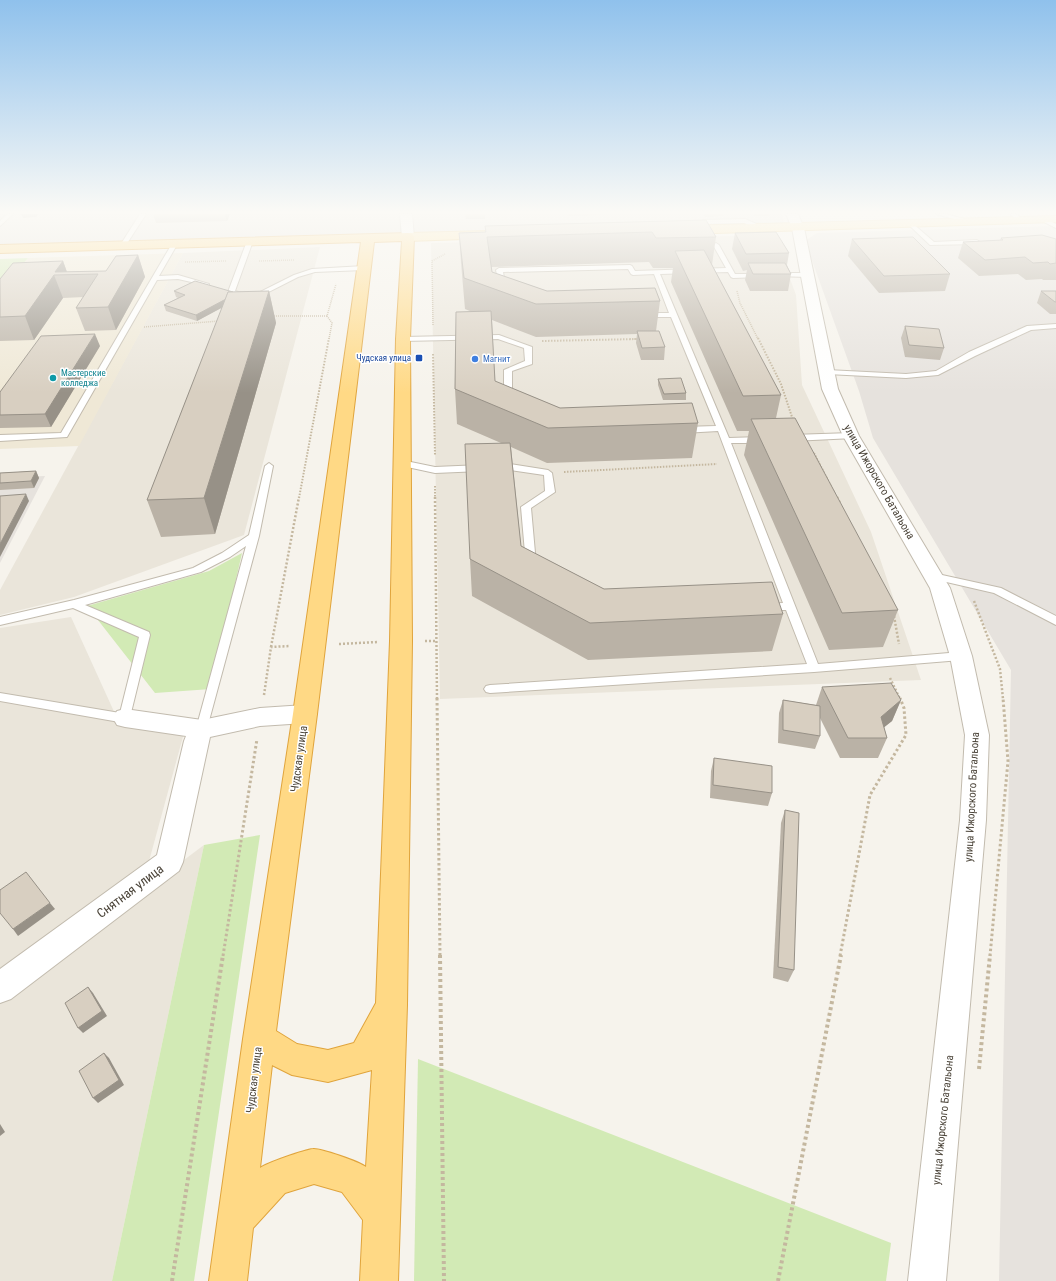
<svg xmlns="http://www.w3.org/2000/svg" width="1056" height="1281" viewBox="0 0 1056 1281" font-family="'Roboto Condensed',sans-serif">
<rect width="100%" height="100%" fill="#f6f3ec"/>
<!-- residential -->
<g fill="#eae5da">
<polygon points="774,235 796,295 802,385 871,532 921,680 440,699 431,243"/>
<polygon points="320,247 244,535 74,597 0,615 0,590 183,253"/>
<polygon points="71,617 121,727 184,733 148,865 0,978 0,628"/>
<polygon points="204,845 112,1281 0,1281 0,998"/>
</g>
<!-- industrial -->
<g fill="#e6e2dd">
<polygon points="0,214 782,214 784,223 0,247"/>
<polygon points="1056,226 1056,1281 999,1281 1011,670 873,438 859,391 805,241 817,233"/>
<polygon points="45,476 0,563 0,478"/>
</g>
<!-- education -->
<polygon fill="#efe8d6" points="183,253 79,446 0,449 0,292 28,258"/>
<!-- green -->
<g fill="#d2eab5">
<polygon points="28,258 0,292 0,259"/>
<polygon points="242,553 211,689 155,693 87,606 209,571"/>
<polygon points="260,835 194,1281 112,1281 204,845"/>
<polygon points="418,1059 891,1243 886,1281 414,1281"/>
</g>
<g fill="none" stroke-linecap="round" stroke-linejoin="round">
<!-- service casing -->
<g stroke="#c2bbae" stroke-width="2">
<g id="service">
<polygon points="7,214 13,214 0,226 0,221"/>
<polygon points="140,214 146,214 126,245 122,245 121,244"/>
<polygon points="936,214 946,214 975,222 972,224"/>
<polygon points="1010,214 1016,214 1024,221 1019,222"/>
<polygon points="1044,218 1056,224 1056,228 1042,221 1041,220"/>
<polygon points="745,219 766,228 763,230 744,223 704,224 697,229 692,228 703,220"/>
<polygon points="911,222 934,242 977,240 980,242 977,244 930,245 909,225 909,223"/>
<polygon points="250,239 253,241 235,291 252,296 294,275 312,269 364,266 367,268 364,270 315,272 298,277 253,300 228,292 247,241"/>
<polygon points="173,242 178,243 159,276 178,275 209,284 209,286 178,279 157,280 67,437 0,441 0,435 61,433"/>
<polygon points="716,243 719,245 735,274 759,274 761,275 761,277 733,278 731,277 728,272 660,274 729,438 761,437 765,440 761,443 731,443 818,664 961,652 965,653 967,656 965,659 961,660 814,672 490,693 486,692 484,689 486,686 490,685 807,664 786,610 761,610 760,607 761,604 783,603 718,431 683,433 679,430 683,427 716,426 671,317 645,317 642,315 645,313 669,313 654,274 633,275 631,274 628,269 503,272 506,289 503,291 500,289 496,270 499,268 630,265 632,266 635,271 726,268 713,245"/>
<polygon points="777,273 808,273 811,275 808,277 775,276 775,274"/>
<polygon points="1056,324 1056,328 1031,330 975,356 938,375 906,378 827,374 823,372 827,370 906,374 936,371 969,352 1027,326"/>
<polygon points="499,335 532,347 532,364 512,371 512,401 508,403 504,401 504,370 525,361 524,348 498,339 403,341 399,339 403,337"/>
<polygon points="851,433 855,436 854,438 792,441 788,438 792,435"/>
<polygon points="401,460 435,467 481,465 485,468 481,471 435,473 398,465 397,463"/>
<polygon points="269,463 273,466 259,536 206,732 202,734 198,732 196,729 246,546 230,557 201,572 85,605 149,632 150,635 129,721 125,723 0,701 0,693 120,713 139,637 73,608 0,625 0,617 74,600 193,568 222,553 249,535 265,466"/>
<polygon points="510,464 548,470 552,473 555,492 531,508 536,564 531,567 526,564 521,507 545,491 544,475 510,470 498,471 494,468 498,465"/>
<polygon points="933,573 1001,588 1056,616 1056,625 994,593 929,578 928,576 929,574"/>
</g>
</g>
<!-- minor casing -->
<g stroke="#c2bbae" stroke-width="2">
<g id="minor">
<polygon points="400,214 412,214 414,237 412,240 404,240 402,237"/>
<polygon points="786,214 798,214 804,228 838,389 859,436 950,588 972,656 989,735 986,820 946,1281 908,1281 960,820 965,735 950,656 930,588 843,436 822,389 792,228"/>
<polygon points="305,705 313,708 317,714 313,720 305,723 260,726 210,737 183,862 179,871 11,999 0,1003 0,969 157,855 184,741 186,736 125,727 117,725 113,718 117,711 125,709 202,720 260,708"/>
</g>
</g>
<!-- primary casing -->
<g stroke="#e6c16a" stroke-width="2">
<g id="primary">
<polygon points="1056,216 1056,222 683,234 679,233 677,230 679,227 683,226"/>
<polygon points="488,231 492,232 494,235 492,238 408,241 404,240 402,237 404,234 408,233"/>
</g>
</g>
<!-- trunk casing -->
<g stroke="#e0a43c" stroke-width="2">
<path id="trunk" d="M 408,233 L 412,234 L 414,237 L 410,339 L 412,641 L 407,1005 L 398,1281 L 360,1281 L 363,1220 L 342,1192 L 314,1184 L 285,1193 L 253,1228 L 247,1281 L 209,1281 L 243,1039 L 293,714 L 361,242 L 0,253 L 0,245 ZM 402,241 L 396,339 L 390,641 L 376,1003 L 354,1043 L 328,1050 L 297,1044 L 276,1031 L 317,714 L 374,242 ZM 272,1065 L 292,1075 L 328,1082 L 372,1070 L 366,1167 C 360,1162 320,1148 313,1149 C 304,1150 267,1163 260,1168 Z"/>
</g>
<!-- path-far4 -->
<g stroke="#c4b79f" stroke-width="1.5" stroke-dasharray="1 1" stroke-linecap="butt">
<polyline points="259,261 294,260"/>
<polyline points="185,262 226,261"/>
<polyline points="737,291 740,303 758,339"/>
<polyline points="272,316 327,316"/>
<polyline points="433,325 432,261 445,254"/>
<polyline points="144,327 219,321"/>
<polyline points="329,339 332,323 327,316 336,284"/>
<polyline points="630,339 639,339"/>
</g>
<!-- path-far3 -->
<g stroke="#c4b79f" stroke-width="2" stroke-dasharray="1.5 1.5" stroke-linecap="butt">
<polyline points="758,338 781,384 793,420"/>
<polyline points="542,341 639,339"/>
<polyline points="433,354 435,455"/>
<polyline points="814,453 837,498"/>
<polyline points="564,472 717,464"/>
<polyline points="435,486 435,498"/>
<polyline points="299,498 329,338"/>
</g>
<!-- path-far2 -->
<g stroke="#c4b79f" stroke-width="2.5" stroke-dasharray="2 2" stroke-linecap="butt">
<polyline points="435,497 437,699"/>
<polyline points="837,497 840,503"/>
<polyline points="974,601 1000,669 1003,699"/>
<polyline points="894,616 899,644"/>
<polyline points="425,641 436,641"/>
<polyline points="339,644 378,642"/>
<polyline points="271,647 299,497"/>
<polyline points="890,678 900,699"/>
<polyline points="264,695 271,647 290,646"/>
</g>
<!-- path-far1 -->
<g stroke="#c4b79f" stroke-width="3" stroke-dasharray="2.5 2.5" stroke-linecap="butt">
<polyline points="437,698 440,956"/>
<polyline points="223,956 257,739"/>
<polyline points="840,956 870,795 906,735 904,708 900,698"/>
<polyline points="990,956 1008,761 1003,698"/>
</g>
<!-- path -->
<g stroke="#c4b79f" stroke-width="4" stroke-dasharray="3 3" stroke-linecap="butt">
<polyline points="440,955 444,1281"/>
<polyline points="979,1069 990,955"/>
<polyline points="172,1281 223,955"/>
<polyline points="778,1281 841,955"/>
</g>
<!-- service -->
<use href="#service" fill="#fff" fill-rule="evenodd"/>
<!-- minor -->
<use href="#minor" fill="#fff" fill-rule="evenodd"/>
<!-- primary -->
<use href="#primary" fill="#ffe39c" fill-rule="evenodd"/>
<!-- trunk -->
<use href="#trunk" fill="#ffd985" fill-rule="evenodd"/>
</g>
<!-- wall -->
<g fill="#bab2a6">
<polygon points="153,214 230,214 227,221 156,223"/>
<polygon points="465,214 485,214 485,219 466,219"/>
<polygon points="568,214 621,214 569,216"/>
<polygon points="703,214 723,214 722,216 705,217"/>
<polygon points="753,214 769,214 768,216 754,216"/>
<polygon points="706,220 716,237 712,265 781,395 776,418 898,610 883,647 829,650 744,455 749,431 737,431 671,282 673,268 653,268 649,262 491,267 492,272 547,291 660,301 656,331 665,347 664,360 641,360 636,343 637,334 536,337 492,320 495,381 560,408 698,423 692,458 547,463 511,447 521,546 604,589 783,614 772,651 588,660 472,596 470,559 501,443 457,424 455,389 472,312 465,309 461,263 459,233 485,232 485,226"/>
<polygon points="735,233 789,253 787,265 791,274 788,291 750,291 745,280 747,270 743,271 732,249"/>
<polygon points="1001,238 1056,239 1056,280 1043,280 1042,279 1026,280 1018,274 979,276 958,258 963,242 1000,240"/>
<polygon points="852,239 950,274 945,291 879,293 848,256"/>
<polygon points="138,255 145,277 116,330 85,331 76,308 84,297 63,298 34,340 0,341 0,279 63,261 67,272 106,271"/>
<polygon points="174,291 233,292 269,291 276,323 215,534 161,537 147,500 223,307 197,321 166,311 164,305 178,298 176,297"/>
<polygon points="1041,291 1056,291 1056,314 1050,314 1037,303"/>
<polygon points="905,326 944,348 940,360 905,357 901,338"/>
<polygon points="100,346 51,427 0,428 0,392"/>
<polygon points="658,379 686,393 686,400 663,400 658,385"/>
<polygon points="36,471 39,478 34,488 0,490 0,473"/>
<polygon points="822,687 901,700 892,721 884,727 887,738 878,758 840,758 820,718 820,736 815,749 778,743 779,713 783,700 816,705"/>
<polygon points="714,758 772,793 768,806 710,798 711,771"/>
<polygon points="785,810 794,970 788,982 773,978 781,823"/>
</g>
<!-- shaded-wall -->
<g fill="#979187">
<polygon points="21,214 38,214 36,217 23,218"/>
<polygon points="225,214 230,214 227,221"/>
<polygon points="138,255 145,277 116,330 108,307"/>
<polygon points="63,261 68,275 55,272"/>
<polygon points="54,275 63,298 34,340 25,316"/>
<polygon points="269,291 276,323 215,534 204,498"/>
<polygon points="236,293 238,299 197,321 196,315"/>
<polygon points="95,334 100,346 51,427 45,414"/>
<polygon points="36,471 39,478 34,488 31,481"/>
<polygon points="26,494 29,501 0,557 0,544"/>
<polygon points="901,700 892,721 872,737 881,717"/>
<polygon points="50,903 55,909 18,936 13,929"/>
<polygon points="88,987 93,993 107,1016 83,1033 78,1028"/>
<polygon points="104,1053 109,1058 124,1085 98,1103 93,1098"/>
<polygon points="0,1124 5,1132 0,1136"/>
</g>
<!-- building -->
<g fill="#d8cfc1" stroke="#979187">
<polygon points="706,220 716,237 656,238 652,232 487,237 492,272 547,291 655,288 660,301 536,304 464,278 459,233 486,232 485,226"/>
<polygon points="776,232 789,253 746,254 735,233"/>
<polygon points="1042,235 1056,239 1056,263 1050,264 1048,262 1033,263 1025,257 985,260 963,242 1003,240 1001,238"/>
<polygon points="913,237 950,274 884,276 852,239"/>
<polygon points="704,250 781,395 743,396 675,251"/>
<polygon points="138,255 108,307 76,308 98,274 54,275 25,316 0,317 0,279 13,263 63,261 55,272 106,271 116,256"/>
<polygon points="748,263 785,263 791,274 753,274"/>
<polygon points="195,281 233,292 228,292 226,299 196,315 164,305 185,295 174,291"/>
<polygon points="269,291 204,498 147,500 228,292"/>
<polygon points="1041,291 1056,291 1056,302 1055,302"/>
<polygon points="491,311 495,381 560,408 692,403 698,423 548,428 455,389 456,312"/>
<polygon points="905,326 939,329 944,348 909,345"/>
<polygon points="637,331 659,331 665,347 642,348"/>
<polygon points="95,334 45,414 0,415 0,392 41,336"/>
<polygon points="681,378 686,393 664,394 658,379"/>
<polygon points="795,418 898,610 842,613 751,419"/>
<polygon points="510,443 521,546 604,589 772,582 783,614 590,623 470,559 465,444"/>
<polygon points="36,471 31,481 0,483 0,473"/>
<polygon points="26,494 0,544 0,496"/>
<polygon points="891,683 901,700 881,717 887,738 848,738 822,687"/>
<polygon points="783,700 820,706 820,736 783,730"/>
<polygon points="714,758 772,766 772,793 713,785"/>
<polygon points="785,810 799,813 794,970 778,967"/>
<polygon points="26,872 50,903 13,929 0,913 0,890"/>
<polygon points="88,987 102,1011 78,1028 65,1003"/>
<polygon points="104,1053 119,1080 93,1098 79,1071"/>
</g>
<!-- sky -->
<linearGradient id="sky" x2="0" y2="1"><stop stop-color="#8fc1ec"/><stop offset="0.54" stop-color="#fbfaf6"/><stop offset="1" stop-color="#fbfaf6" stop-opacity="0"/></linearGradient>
<rect width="1056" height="393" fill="url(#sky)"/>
<!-- markers -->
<rect fill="#1a4fb4" stroke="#fff" stroke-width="1.5" x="415" y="354" width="8" height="8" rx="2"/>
<circle fill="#3f7fe0" stroke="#fff" stroke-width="1.5" cx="475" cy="359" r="4"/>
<circle fill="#0f9aa8" stroke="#fff" stroke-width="1.5" cx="53" cy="378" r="4"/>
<g text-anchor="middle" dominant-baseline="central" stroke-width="3" stroke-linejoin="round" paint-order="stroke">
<!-- far-transit labels -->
<g font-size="9" fill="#164399" stroke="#fff" text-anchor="end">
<text x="411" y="358">Чудская улица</text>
</g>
<!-- far-shop labels -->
<g font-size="9" fill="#366cbe" stroke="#fff" text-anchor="start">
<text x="483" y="359">Магнит</text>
</g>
<!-- far-culture labels -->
<g font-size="9" fill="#0d838f" stroke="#fff" text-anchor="start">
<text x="61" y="373">Мастерские<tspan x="61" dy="10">колледжа</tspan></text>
</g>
<!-- street labels -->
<g font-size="11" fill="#4b4439" stroke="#fff">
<text transform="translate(879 482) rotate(60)">улица Ижорского Батальона</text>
<text transform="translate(299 759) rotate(-82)">Чудская улица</text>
<text transform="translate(972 797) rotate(-87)">улица Ижорского Батальона</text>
<text transform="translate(254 1080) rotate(-83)">Чудская улица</text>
<text transform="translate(943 1120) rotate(-84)">улица Ижорского Батальона</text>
</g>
<!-- near-street labels -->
<g font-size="13" fill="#4b4439" stroke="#fff">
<text transform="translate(130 891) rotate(-37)">Снятная улица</text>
</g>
</g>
</svg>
